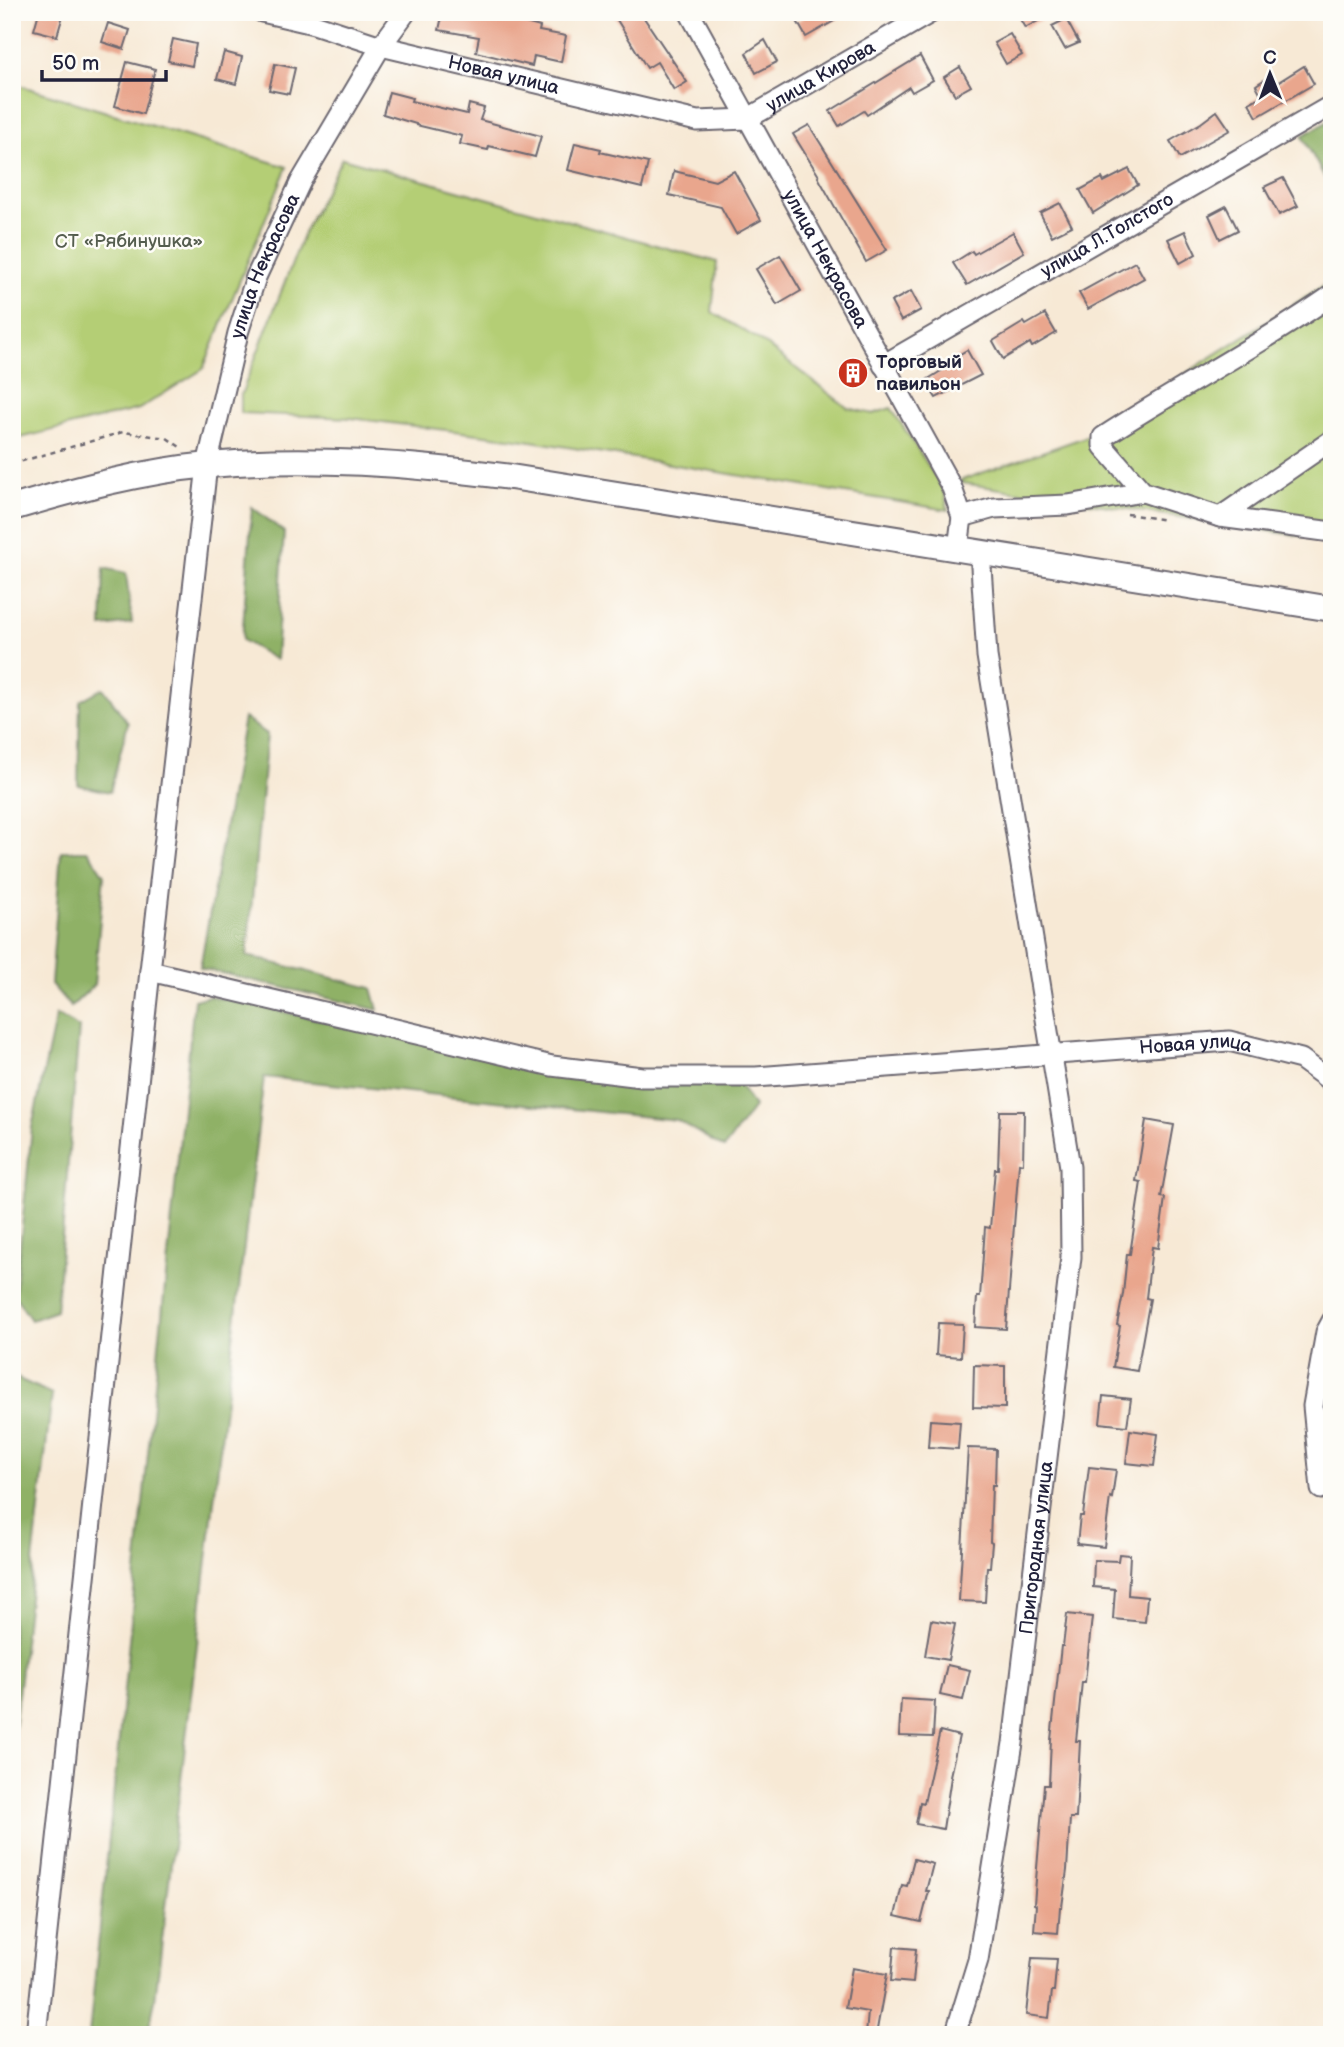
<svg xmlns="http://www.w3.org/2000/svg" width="1344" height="2047" viewBox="0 0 1344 2047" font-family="'Balsamiq Sans',sans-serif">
<rect width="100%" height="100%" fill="#fdfcf7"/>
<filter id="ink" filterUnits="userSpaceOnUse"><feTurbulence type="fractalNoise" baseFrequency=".0143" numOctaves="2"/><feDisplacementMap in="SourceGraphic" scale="14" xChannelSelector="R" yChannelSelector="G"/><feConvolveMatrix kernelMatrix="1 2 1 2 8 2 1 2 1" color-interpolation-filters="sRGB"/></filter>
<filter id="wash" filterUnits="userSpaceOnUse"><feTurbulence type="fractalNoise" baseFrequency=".00686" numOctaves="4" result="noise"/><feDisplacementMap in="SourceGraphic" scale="28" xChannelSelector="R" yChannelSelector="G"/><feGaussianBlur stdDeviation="1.57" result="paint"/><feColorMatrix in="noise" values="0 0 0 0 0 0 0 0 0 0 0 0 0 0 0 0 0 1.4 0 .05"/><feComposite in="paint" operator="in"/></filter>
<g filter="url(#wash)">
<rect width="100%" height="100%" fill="#f7e9d5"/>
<!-- green -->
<g fill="#b4ce74" stroke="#6b7858" stroke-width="2">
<polygon points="12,83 287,167 203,369 139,409 12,440"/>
<polygon points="342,158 717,262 712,312 758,339 848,408 873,414 891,408 944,490 948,510 525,440 351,418 241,413 241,395 304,233"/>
<polygon points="1332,280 1332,541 956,482 1088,436"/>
</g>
<!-- forest -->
<g fill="#8fb166" stroke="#586a50" stroke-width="2">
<polygon points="1332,119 1332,191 1302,136"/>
<polygon points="252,507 284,532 276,660 242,640"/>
<polygon points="104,568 126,573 132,623 102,627"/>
<polygon points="103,688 128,723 110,792 78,785 80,701"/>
<polygon points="244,718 267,734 247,956 372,988 378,1010 200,968"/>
<polygon points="61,851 88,851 104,875 94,985 71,1007 51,984"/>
<polygon points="210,996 593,1078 740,1085 754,1107 724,1148 677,1120 264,1077 155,2000 147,2035 89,2035 194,1000"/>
<polygon points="56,1015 79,1028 56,1311 31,1320 15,1296 32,1127"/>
<polygon points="12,1376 52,1394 12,1749"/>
</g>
<g id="blocks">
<!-- building -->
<g fill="#e9a68d">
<polygon points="39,12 64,12 57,36 34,30"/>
<polygon points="443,12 486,12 540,27 539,31 566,36 561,62 534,56 532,66 476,52 479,37 439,30"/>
<polygon points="612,12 640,12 687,82 674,90 657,62 647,68"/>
<polygon points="812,12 850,12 806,37 797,21"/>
<polygon points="1016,12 1055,12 1025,28"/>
<polygon points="1066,19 1079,43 1065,49 1052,26"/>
<polygon points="108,23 130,30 124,49 102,42"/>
<polygon points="1010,34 1022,55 1006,64 994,43"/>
<polygon points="173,39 196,44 192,66 168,61"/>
<polygon points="765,40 777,62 756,73 746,53"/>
<polygon points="224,52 242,57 236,84 217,79"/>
<polygon points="920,56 933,80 912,92 909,87 867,115 864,111 839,126 830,111"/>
<polygon points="127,62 155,69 143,114 115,106"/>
<polygon points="275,64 295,68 289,94 269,90"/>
<polygon points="1304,66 1314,84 1257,117 1249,103 1262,96 1256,85 1270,76 1275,84"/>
<polygon points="960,67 971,86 955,95 944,77"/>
<polygon points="389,92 412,98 411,101 467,114 469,104 484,108 480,120 541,136 535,157 489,146 488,150 460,144 462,136 416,125 416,124 383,114"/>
<polygon points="1217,111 1230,130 1180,158 1170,141 1201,123"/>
<polygon points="809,125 887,250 866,262 818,177 819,176 793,134"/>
<polygon points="575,143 601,149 600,152 648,163 642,188 568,170"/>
<polygon points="1129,169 1138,185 1093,213 1080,190 1102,178 1104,182"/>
<polygon points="674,171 715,181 734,171 761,220 736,234 721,207 669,195"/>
<polygon points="1283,178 1298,206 1279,215 1264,187"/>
<polygon points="1060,203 1072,226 1052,236 1040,213"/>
<polygon points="1226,206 1238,230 1220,239 1209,215"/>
<polygon points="1185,231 1196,254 1180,263 1168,239"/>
<polygon points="1013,232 1024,252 967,285 953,263 972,251 974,254"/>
<polygon points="780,255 801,291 777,305 756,269"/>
<polygon points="1135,262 1144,278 1088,309 1079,293"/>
<polygon points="911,291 921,310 901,321 891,302"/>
<polygon points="1045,314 1056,333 1032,347 1030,343 1003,359 993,341 1024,322 1026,325"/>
<polygon points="967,350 981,375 936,398 925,381 949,366 947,362"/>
<polygon points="1000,1111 1024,1111 1023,1164 1019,1163 1015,1213 1006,1329 975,1327 977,1297 980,1297 985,1227 990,1228 995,1169 998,1169"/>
<polygon points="1146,1120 1174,1125 1161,1197 1165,1198 1158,1248 1152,1247 1146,1298 1150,1299 1137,1371 1113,1367 1120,1326 1117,1325 1123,1294 1127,1254 1130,1254 1141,1182 1136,1181"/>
<polygon points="938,1323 963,1324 961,1357 936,1355"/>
<polygon points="974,1365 1005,1366 1005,1408 973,1407"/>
<polygon points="1103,1396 1131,1399 1127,1426 1100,1423"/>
<polygon points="930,1420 960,1422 958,1449 928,1447"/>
<polygon points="1130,1430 1158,1434 1154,1466 1126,1463"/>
<polygon points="968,1448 996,1449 995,1485 992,1485 990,1542 992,1543 990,1567 987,1567 985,1602 959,1601"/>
<polygon points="1089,1467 1116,1470 1112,1498 1110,1497 1104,1547 1077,1544 1080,1516 1083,1516"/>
<polygon points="1119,1554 1130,1555 1128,1595 1147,1597 1145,1622 1113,1619 1115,1589 1093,1587 1094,1560 1118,1561"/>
<polygon points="1067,1614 1092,1617 1085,1682 1082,1682 1076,1741 1080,1741 1076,1818 1070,1818 1067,1870 1062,1907 1060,1907 1058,1933 1034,1931 1036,1905 1034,1904 1044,1785 1049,1785 1051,1740 1061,1646 1063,1646"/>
<polygon points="931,1620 955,1624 948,1660 925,1656"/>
<polygon points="947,1665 970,1670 963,1700 940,1695"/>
<polygon points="901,1699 935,1701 933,1737 899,1736"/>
<polygon points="940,1731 959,1736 950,1776 951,1777 943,1829 916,1824 920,1802 924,1803"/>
<polygon points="914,1859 933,1864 926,1891 929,1891 921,1922 895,1916 902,1885 907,1886"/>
<polygon points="894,1947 916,1949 913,1983 891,1981"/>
<polygon points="1032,1958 1057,1959 1054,1991 1052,1991 1049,2018 1026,2015"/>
<polygon points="852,1968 887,1974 876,2035 866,2035 868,2012 845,2008"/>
</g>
</g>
</g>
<g filter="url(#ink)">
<use href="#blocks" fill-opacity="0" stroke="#6d6871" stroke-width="2"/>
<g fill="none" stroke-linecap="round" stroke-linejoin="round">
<!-- minor casing -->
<g stroke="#6d6871" stroke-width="23">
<g id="minor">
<path id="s1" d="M 262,12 L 314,24 L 381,46 L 697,121 L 747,119 L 932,12"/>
<path id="s2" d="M 689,12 L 952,488 L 962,517 L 958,549"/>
<path id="s3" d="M 883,365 L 1332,105"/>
<path d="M 1143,492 L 1103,446 L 1103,437 C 1178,388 1258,347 1332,295"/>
<polyline points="962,517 994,508 1068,505 1143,492 1220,517 1332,532"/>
<polyline points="1220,517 1332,440"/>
<path id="s4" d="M 150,971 L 552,1066 L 642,1077 L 756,1077 L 1229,1041 L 1301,1059 L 1332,1082"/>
<polyline points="1321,1489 1313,1406 1326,1332 1332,1321"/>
<path id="s5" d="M 36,2035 L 150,971 L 207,465 L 238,333 L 256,277 L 301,181 L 381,46 L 406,12"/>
<path id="s6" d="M 955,2035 L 978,1960 L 1013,1743 L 1071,1257 L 1070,1167 L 987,656 L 980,552"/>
</g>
</g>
<!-- major casing -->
<g stroke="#6d6871" stroke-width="28">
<path id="major" d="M 12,508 C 76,489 143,471 209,465 C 311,456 410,464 511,477 L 1332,609"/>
</g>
<!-- path -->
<g stroke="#6d6871" stroke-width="2.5" stroke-dasharray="5 5" stroke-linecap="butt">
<polyline points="12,464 123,432 167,438 180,447"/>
<polyline points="1127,514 1166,520"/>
</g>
<!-- minor -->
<use href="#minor" stroke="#fff" stroke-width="19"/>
<!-- major -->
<use href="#major" stroke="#fff" stroke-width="24"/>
</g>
</g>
<!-- icons -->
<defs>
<g id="building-disc" transform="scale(1.575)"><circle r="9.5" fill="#c8321e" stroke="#fdfcf7"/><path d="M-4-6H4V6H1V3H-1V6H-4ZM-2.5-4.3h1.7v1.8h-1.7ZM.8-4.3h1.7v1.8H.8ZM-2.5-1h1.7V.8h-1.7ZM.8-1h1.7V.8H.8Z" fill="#fff"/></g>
</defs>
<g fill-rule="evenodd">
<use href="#building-disc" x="853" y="373"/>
</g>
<g text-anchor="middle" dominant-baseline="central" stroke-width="5" stroke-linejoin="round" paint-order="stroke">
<!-- street labels -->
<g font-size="19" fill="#22223b" stroke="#fdfcf7">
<text stroke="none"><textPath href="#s1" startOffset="250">Новая улица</textPath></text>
<text stroke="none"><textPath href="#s1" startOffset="584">улица Кирова</textPath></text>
<text stroke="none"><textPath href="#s3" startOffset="259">улица Л.Толстого</textPath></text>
<text stroke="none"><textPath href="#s2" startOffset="282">улица Некрасова</textPath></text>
<text stroke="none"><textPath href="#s5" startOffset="1787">улица Некрасова</textPath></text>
<text stroke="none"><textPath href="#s4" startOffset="1059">Новая улица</textPath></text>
<text stroke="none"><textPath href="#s6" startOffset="495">Пригородная улица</textPath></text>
</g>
<!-- park labels -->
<g font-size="19" fill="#555e4f" stroke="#fdfcf7">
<text x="129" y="241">СТ «Рябинушка»</text>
</g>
<!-- poi labels -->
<g font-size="19" font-weight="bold" fill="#22223b" stroke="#fdfcf7" text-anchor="start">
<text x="876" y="362">Торговый<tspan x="876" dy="22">павильон</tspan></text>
</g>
</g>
<!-- margin -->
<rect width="1344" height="2047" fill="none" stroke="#fdfcf7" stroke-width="42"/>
<!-- north arrow -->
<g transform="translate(1270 74) rotate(359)" stroke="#fdfcf7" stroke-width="5" paint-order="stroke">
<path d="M0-5L12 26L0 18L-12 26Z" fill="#22223b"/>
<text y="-10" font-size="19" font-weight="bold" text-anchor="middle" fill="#22223b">С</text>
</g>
<!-- scale -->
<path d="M42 70v10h124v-10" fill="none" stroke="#22223b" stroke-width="3.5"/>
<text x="52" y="70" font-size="21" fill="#22223b" stroke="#fdfcf7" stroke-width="5" paint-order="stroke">50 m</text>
</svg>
